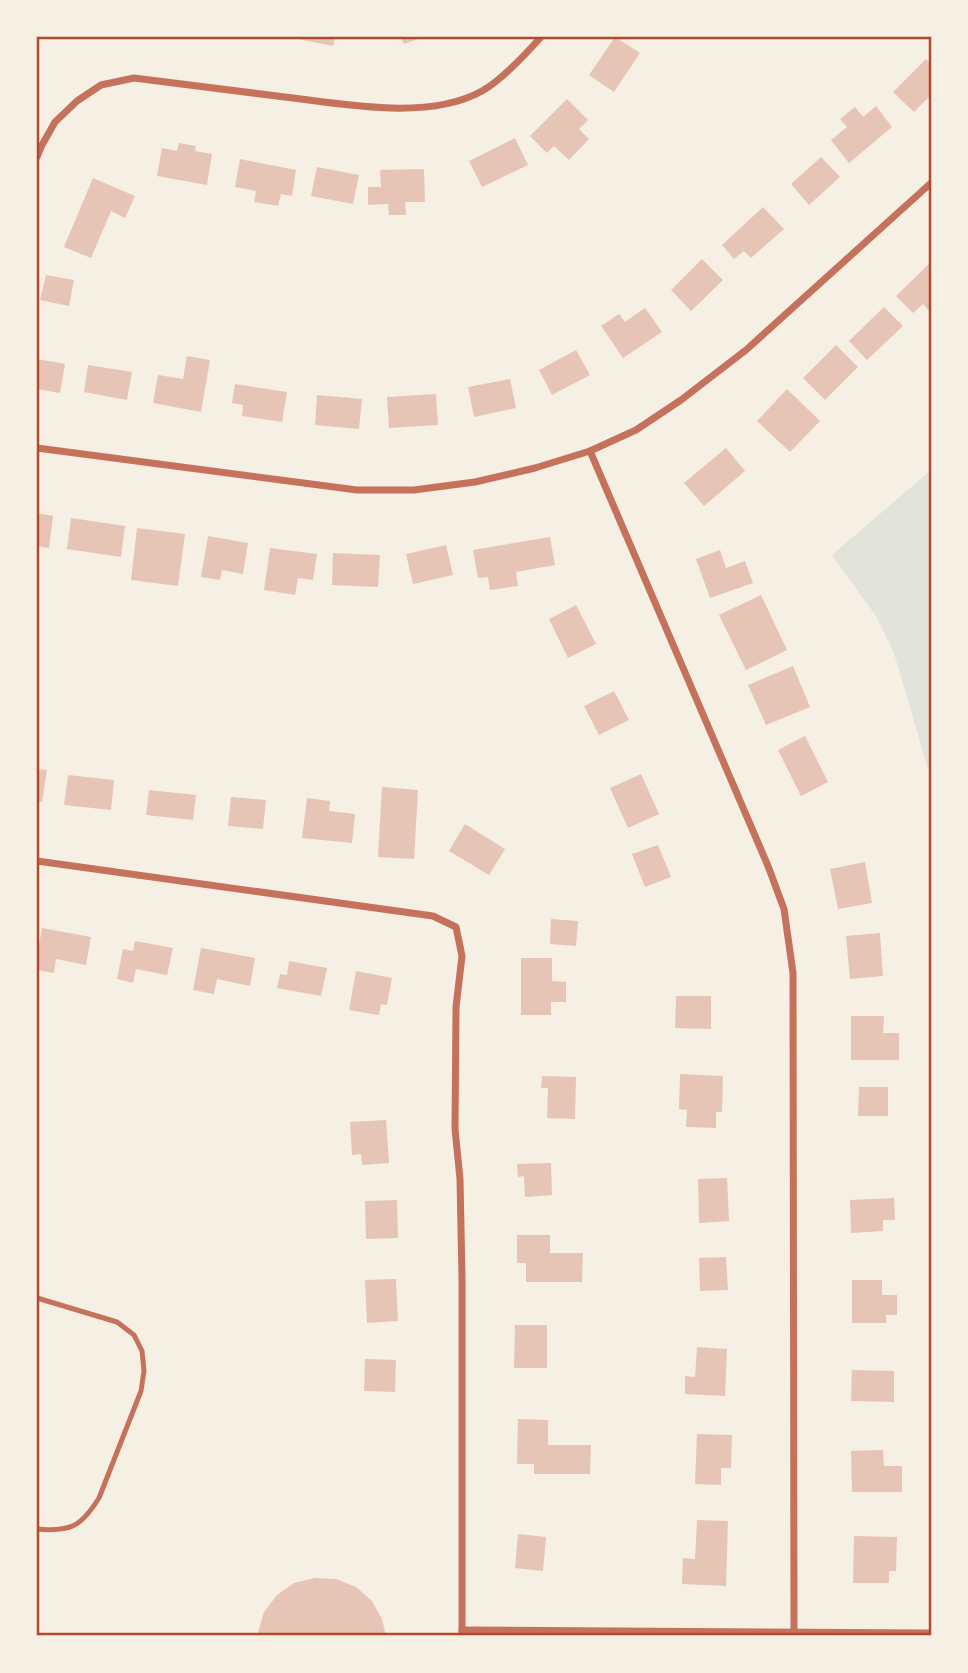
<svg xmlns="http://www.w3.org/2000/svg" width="968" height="1673" viewBox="0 0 968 1673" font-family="'IBM Plex Sans',sans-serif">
<rect width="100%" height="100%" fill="#f6efe4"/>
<!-- green -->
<polygon fill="#e2e4dc" points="931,470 931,779 894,653 876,616 832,555"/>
<!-- building -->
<g fill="#e6c5b7">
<polygon points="294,37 335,37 333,46 293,38"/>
<polygon points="401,37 423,37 404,44"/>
<polygon points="615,37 640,53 614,92 589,75"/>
<polygon points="926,59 931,64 931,95 914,112 893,92"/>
<polygon points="567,99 588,120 579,129 589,139 569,160 554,146 547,153 530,136"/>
<polygon points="876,106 892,127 849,163 831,140 847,127 840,119 855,107 863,117"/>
<polygon points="515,138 528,165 482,187 469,161"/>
<polygon points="179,143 196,146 195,151 212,154 207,185 157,176 162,148 177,151"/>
<polygon points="821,157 840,177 809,205 791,184"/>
<polygon points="240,159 296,170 292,196 281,194 278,206 254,202 256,191 235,187"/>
<polygon points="317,167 359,175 353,204 311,196"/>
<polygon points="424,169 425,202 405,202 406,215 389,215 388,204 368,205 368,187 381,187 380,170"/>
<polygon points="93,178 135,196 125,218 111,211 91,258 64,247"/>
<polygon points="763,207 784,229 751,258 744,251 734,259 722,245"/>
<polygon points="702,259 723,280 691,311 671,290"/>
<polygon points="931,262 931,313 923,304 913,313 896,296"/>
<polygon points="46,275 74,280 69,306 40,300"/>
<polygon points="884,307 903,326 867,360 849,341"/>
<polygon points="645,308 662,332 623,358 601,326 619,314 625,322"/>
<polygon points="836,345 858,367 825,400 803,378"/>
<polygon points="576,350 590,375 552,395 539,370"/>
<polygon points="187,356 210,360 201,412 153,403 158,375 183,379"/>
<polygon points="37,359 65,364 60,393 37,389"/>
<polygon points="88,365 132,372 127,400 84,392"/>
<polygon points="510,379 516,408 474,417 468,387"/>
<polygon points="235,384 287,392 282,422 242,416 243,405 232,403"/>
<polygon points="787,389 820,421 790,452 757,421"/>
<polygon points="436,394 438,425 389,428 387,397"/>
<polygon points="317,395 362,399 359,429 315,425"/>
<polygon points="726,448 745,471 704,506 684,483"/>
<polygon points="37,513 53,516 49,548 37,546"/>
<polygon points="71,518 125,526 121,557 67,549"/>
<polygon points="137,528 185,534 178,586 131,580"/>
<polygon points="208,536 248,543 243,574 222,570 220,580 201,577"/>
<polygon points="550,537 555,565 516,572 518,586 490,590 488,577 478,578 473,550"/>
<polygon points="446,545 453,575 413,584 406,554"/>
<polygon points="270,548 317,554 313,580 298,578 295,595 264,590"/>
<polygon points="720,550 726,568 745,561 753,583 710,598 696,559"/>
<polygon points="333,553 380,555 378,587 332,585"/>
<polygon points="761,595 787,650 746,670 719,615"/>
<polygon points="576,605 596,644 568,658 549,619"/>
<polygon points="793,666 810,707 766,725 748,685"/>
<polygon points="614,691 629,720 599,735 584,706"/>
<polygon points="805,736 828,782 801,796 778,750"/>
<polygon points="37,769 47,770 42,802 37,801"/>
<polygon points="641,774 659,814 628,828 610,788"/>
<polygon points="68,775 114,780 111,810 64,805"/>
<polygon points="382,787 418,790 414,859 378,857"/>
<polygon points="149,790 196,795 193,820 146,815"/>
<polygon points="231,797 266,800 263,829 228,826"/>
<polygon points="307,798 330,801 329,811 355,814 352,843 302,838"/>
<polygon points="465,824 505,849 489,875 449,851"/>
<polygon points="658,845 671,877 645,887 632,854"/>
<polygon points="865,862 872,903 838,909 830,869"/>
<polygon points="551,919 578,921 576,946 550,944"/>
<polygon points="42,928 91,937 86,965 56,959 54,973 37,970 37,956"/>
<polygon points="880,933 883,976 850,979 846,936"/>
<polygon points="135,941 173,948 167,975 136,969 133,983 117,979 123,949 133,951"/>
<polygon points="201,948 255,958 250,986 217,979 214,994 193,990"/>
<polygon points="521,958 552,958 552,981 566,982 566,1002 551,1002 551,1015 521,1015"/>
<polygon points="289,961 327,968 321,996 277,988 280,974 287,975"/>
<polygon points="356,971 392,978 387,1005 381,1004 379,1015 349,1010"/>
<polygon points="676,996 711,996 711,1029 675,1028"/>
<polygon points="851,1016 884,1016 883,1033 899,1033 899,1060 851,1060"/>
<polygon points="680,1074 723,1076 722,1112 716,1112 716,1128 686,1127 687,1110 679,1109"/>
<polygon points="542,1076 576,1077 575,1119 547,1118 548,1088 541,1088"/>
<polygon points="859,1087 888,1087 888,1116 858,1116"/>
<polygon points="386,1120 389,1163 362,1165 361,1154 352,1155 350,1122"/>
<polygon points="551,1163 552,1195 525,1197 524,1176 518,1177 517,1164"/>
<polygon points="727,1178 729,1221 699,1223 698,1179"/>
<polygon points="894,1198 895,1220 883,1220 883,1231 851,1233 850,1200"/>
<polygon points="397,1200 398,1238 366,1239 365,1201"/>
<polygon points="517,1235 550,1235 550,1253 583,1253 582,1282 526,1282 526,1263 517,1263"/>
<polygon points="726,1257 728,1290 700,1291 699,1258"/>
<polygon points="396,1279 398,1321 367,1323 365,1280"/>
<polygon points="852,1280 882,1280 882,1295 897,1295 897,1315 886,1315 886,1323 852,1323"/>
<polygon points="515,1325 547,1325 547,1368 514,1368"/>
<polygon points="697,1347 727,1349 725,1396 685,1394 685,1376 695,1377"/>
<polygon points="365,1359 396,1360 395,1392 364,1391"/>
<polygon points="852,1370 894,1371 894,1402 851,1401"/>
<polygon points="518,1419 548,1420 548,1445 591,1445 590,1474 534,1474 534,1464 517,1464"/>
<polygon points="697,1434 732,1435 731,1468 721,1468 721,1485 695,1484"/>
<polygon points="883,1450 884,1466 902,1466 902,1492 852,1492 851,1451"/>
<polygon points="697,1520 728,1521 726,1586 682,1584 683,1558 695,1559"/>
<polygon points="518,1534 546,1537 543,1571 515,1568"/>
<polygon points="854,1536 897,1537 896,1571 889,1571 889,1583 853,1583"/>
<polygon points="315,1578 336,1579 356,1587 372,1601 382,1619 386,1636 257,1636 264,1612 277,1595 294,1583"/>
</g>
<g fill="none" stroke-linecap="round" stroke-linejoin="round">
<!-- service -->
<path stroke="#c5725c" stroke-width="5" d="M 37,1298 L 117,1322 L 134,1335 L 142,1351 L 144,1371 L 141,1391 L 99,1498 C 81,1527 70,1532 37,1529"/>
<!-- minor -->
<g stroke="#c5725c" stroke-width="7">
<path d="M 37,157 L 42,145 L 55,122 L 77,101 L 101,85 L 134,78 C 182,84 230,90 277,96 C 338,103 427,122 482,91 C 503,79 525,55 541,37"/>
<polyline points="37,448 357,490 414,490 475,482 535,468 590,451 636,430 681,400 746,350 931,183"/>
<polyline points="590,451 768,866 784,909 793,973 794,1633"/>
<polyline points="37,861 433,916 456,927 462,956 456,1007 455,1129 460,1179 462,1277 462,1636"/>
<polyline points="462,1630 931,1633"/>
</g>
</g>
<!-- border -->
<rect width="968" height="1673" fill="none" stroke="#f6efe4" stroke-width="77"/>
<rect x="38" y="38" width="892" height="1596" fill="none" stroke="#b5482f" stroke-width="2.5"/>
</svg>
